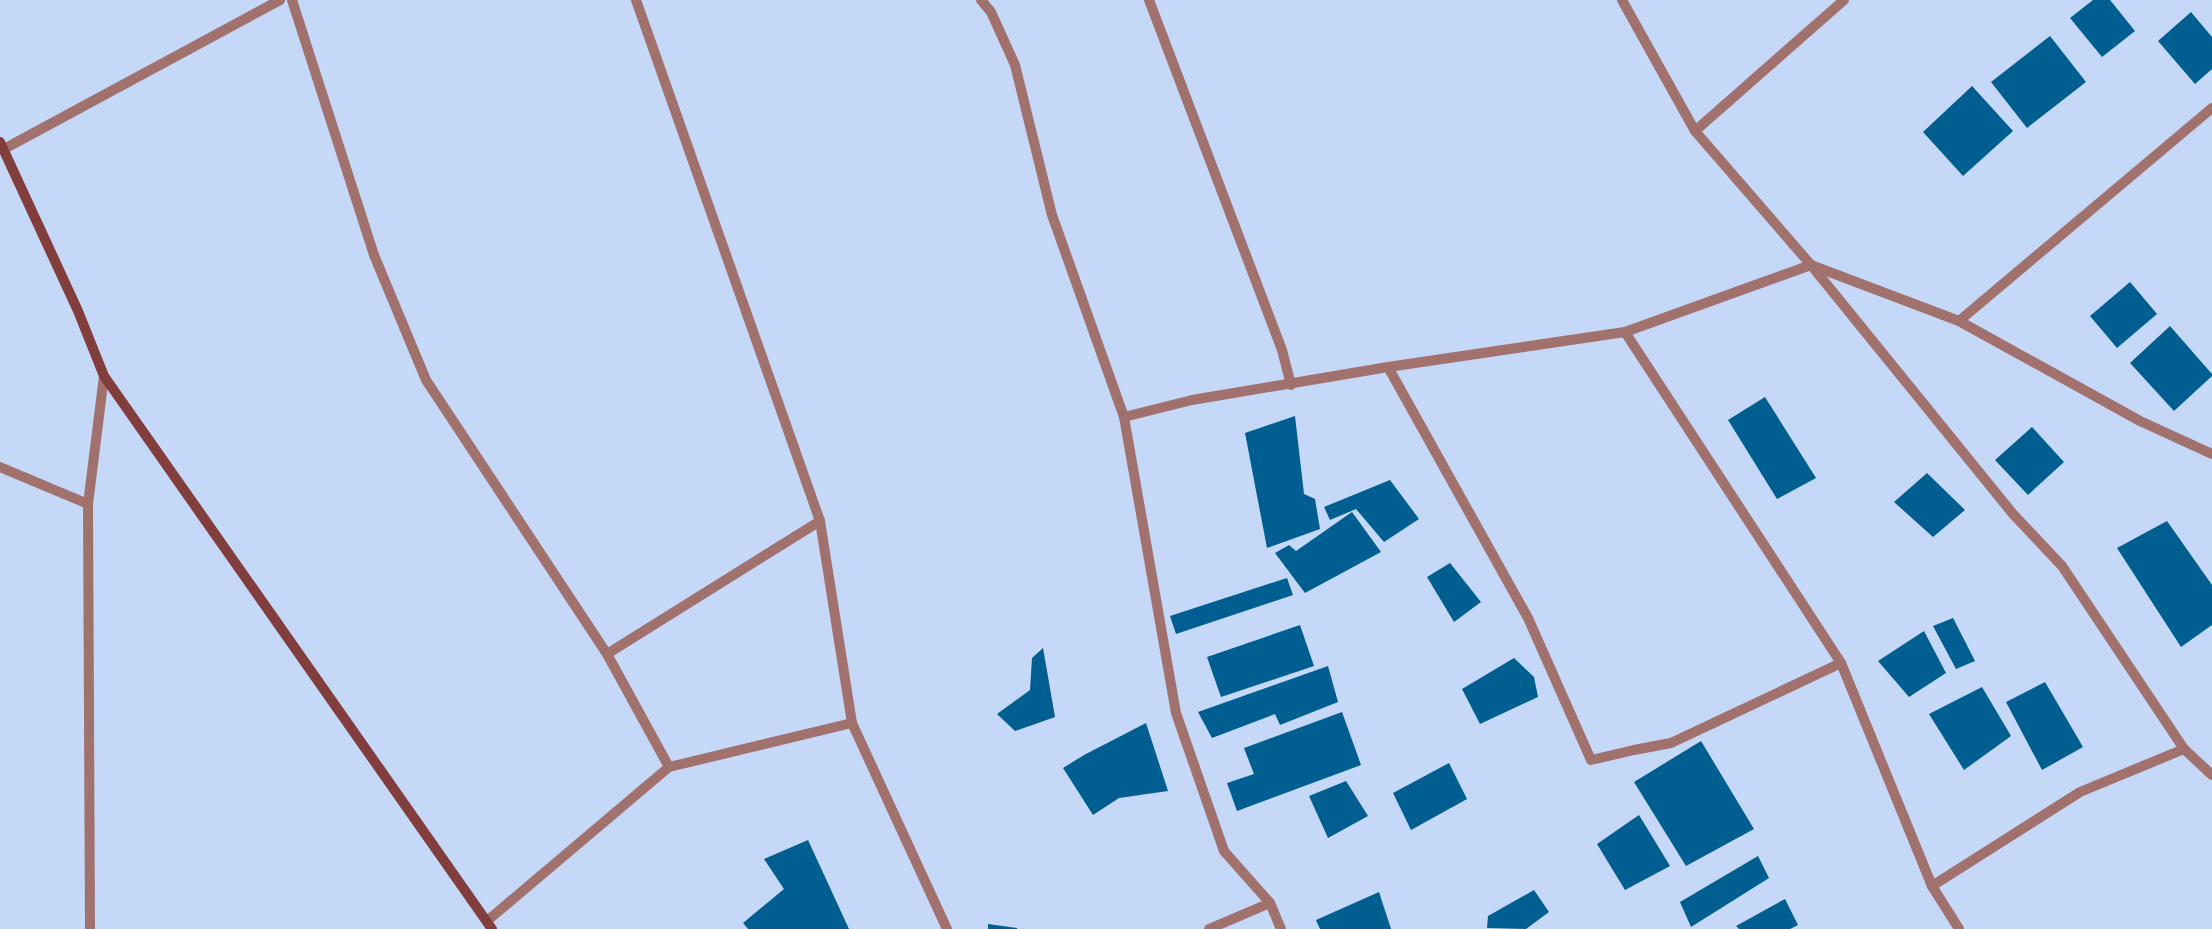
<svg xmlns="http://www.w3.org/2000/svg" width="2212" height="929" viewBox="0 0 2212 929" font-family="'Fira Sans Condensed',sans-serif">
<rect width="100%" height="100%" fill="#c6d8f7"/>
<!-- building -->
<g fill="#015e91">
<polygon points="2093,0 2110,0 2135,31 2102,57 2070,18"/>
<polygon points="2191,12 2212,37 2212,69 2195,84 2158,41"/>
<polygon points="2050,36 2086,82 2027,128 1991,82"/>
<polygon points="1972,86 2013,131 1963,176 1923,132"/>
<polygon points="2130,282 2157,314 2117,348 2090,316"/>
<polygon points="2170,326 2212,374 2212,376 2174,411 2130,363"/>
<polygon points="1765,397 1816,478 1777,499 1728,420"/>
<polygon points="1295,416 1304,494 1315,499 1320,529 1267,548 1245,433"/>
<polygon points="2032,427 2064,462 2028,495 1995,460"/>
<polygon points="1927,473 1965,510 1933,537 1894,502"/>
<polygon points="1390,480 1419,519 1384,542 1356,509 1330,520 1324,507"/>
<polygon points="1352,512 1381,552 1305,593 1275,553 1289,545 1296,551"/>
<polygon points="2167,521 2212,585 2212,625 2181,647 2117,548"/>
<polygon points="1450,563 1481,602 1454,622 1427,577"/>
<polygon points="1287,578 1293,595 1176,634 1170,616"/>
<polygon points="1953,618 1975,661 1956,669 1933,626"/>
<polygon points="1300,625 1314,666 1221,697 1207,657"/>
<polygon points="1924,631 1946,673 1909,697 1878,661"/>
<polygon points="1043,648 1055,717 1015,731 997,714 1030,690 1032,658"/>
<polygon points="1514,658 1534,677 1538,697 1480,724 1462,689"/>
<polygon points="1328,666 1338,702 1280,725 1275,714 1212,738 1198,712"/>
<polygon points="2045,682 2083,747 2042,770 2006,702"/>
<polygon points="1982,687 2011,736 1964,770 1929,714"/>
<polygon points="1342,712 1361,765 1237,811 1227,783 1254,774 1244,748"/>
<polygon points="1146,723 1168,791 1119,798 1093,815 1063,768 1084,755"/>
<polygon points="1701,741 1754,829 1686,866 1634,782"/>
<polygon points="1449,763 1467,799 1411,830 1393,793"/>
<polygon points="1346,781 1368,816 1328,838 1309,796"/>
<polygon points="1639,815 1670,866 1625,890 1597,844"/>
<polygon points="808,840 849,929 748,929 743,923 784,889 764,859"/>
<polygon points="1758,856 1769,878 1691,927 1680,902"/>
<polygon points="1534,890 1549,912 1526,929 1487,928 1488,916"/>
<polygon points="1379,892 1391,929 1320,929 1316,920"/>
<polygon points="1785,899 1798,925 1790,929 1739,929 1736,926"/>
<polygon points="988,924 1017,928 1017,929 988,929"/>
</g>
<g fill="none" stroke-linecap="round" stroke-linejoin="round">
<!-- minor -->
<g stroke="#a1716e" stroke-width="10">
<polyline points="292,0 374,255 426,380 607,654 669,767"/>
<polyline points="636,0 820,521 852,723 947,929"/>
<polyline points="981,0 991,12 1015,65 1052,215 1124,417 1176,713 1224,851 1270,903 1281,929"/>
<polyline points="1149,0 1282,350 1291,385"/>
<polyline points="1622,0 1695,131 1811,265 2013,514 2062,566 2184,749 2212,775"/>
<polyline points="1695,131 1844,0"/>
<polyline points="4,149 280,0"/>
<polyline points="1959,321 2212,108"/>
<polyline points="1625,332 1841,663 1932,886 1959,929"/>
<polyline points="1388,367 1528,618 1591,760 1634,750 1671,743 1841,663"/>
<polyline points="1124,417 1192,400 1388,367 1625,332 1811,265 1959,321 2140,421 2212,454"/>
<polyline points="0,467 88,504"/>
<polyline points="607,654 820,521"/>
<polyline points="1932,886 2080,792 2184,749"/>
<polyline points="487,921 669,767 852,723"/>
<polyline points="90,929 88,504 104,376"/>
<polyline points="1209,929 1270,903"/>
</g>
<!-- secondary -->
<polyline stroke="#823e3d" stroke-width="10" points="0,142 78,311 104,376 492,929"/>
</g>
</svg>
